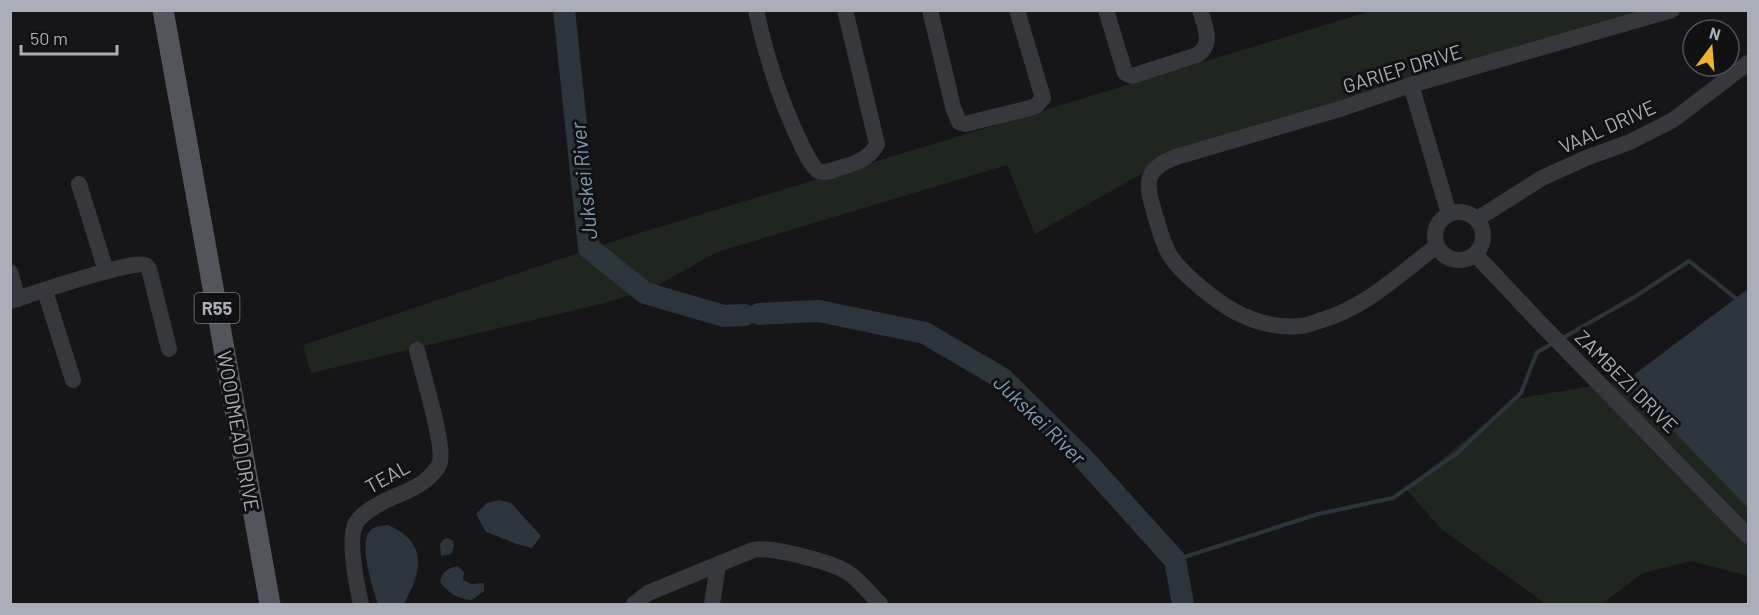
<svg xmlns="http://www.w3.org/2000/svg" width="1759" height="615" viewBox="0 0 1759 615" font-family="Barlow,sans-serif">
<rect width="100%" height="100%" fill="#161618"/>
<!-- green -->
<g fill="#1e261f">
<polygon points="1371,11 1670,11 1161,163 1035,234 1007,165 717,252 655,287 605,303 311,373 303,345 620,239"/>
<polygon points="1627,380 1748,506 1748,576 1691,561 1643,573 1602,604 1546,604 1441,529 1406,489 1515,399"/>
</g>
<!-- water -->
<g fill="#2c353c">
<polygon points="1748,289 1748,508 1661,418 1627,380"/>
<polygon points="499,500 511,503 541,536 532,548 517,544 486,532 476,514 487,503"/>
<path d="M 388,525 C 429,543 422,571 404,604 L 378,604 C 373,590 358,543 370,531 C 374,526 382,526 388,525 Z"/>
<polygon points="448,538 453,541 454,546 451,554 441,556 440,544 444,539"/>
<path d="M 458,566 L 464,572 L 463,580 L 471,584 L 484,583 L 484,591 L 472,600 C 458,599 448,593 440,582 C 443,570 447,569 458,566 Z"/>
</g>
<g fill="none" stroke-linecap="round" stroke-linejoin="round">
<!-- stream -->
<g stroke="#2c353c" stroke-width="4">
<polyline points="1561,339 1636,296 1689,261 1743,304 1748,305"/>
<polyline points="1175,560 1318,514 1393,498 1456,454 1521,393 1537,352 1552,344"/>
</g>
<!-- river -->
<g stroke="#2c353c" stroke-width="22">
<polyline points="564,10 589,248 645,293 724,316 745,315"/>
<polyline points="759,314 819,311 925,333 1003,379 1081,456 1175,560 1183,604"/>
</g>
<!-- minor -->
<g stroke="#37383d" stroke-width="16">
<path d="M 756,10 C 766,57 781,103 802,146 C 806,154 810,164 817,170 C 824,175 835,169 843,167 C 857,163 870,158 877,144 L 845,10"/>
<polyline points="930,10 953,107 959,122 965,124 1030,108 1036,106 1043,98 1017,10"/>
<path d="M 1106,10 L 1125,73 L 1132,76 L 1197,55 C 1214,44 1205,27 1200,10"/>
<polyline points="1411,85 1449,214"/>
<polyline points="79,184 106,271"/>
<circle cx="1459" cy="236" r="24"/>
<polyline points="1477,219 1542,178 1586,158 1630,142 1673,120 1748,63"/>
<path d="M 1437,246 C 1399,274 1368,306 1322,320 C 1315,322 1307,326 1300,326 C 1281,328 1258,323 1242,315 C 1221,306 1180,273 1169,254 C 1162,242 1159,227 1155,215 C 1146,184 1142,170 1176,157 L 1343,108 L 1411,85 L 1672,10"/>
<polyline points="1475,254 1540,323 1748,536"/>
<polyline points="10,272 18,299"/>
<polyline points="45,291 73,380"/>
<path d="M 10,301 C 29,295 135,259 145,265 C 149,267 150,272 151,277 L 169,349"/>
<path d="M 361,604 C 357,586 347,539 356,523 C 361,514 372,508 381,503 C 395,495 413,491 426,480 C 431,475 438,470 440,462 C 445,445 422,372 417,350"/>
<path d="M 634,604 L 648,593 L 753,550 C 771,546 831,562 847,572 C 860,580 870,594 880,604"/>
<polyline points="712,604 718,565"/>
</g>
<!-- major -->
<polyline stroke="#53555c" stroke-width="21" points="163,10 270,604"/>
</g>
<g text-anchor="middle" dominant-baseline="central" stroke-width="6" stroke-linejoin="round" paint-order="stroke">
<!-- shield labels -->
<rect fill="#111113" stroke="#7b7e86" stroke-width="1.5" x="194.5" y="293" width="45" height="30" rx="4.5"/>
<g font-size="18" font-weight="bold" fill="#a8adb8">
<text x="217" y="308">R55</text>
</g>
<!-- street labels -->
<g font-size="20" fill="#a8adb8" stroke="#111113">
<text transform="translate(1402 68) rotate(-17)">GARIEP DRIVE</text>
<text transform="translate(1607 126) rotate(-24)">VAAL DRIVE</text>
<text transform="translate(1627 381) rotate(45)">ZAMBEZI DRIVE</text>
<text transform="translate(239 431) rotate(80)">WOODMEAD DRIVE</text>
<text transform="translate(387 476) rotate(-29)">TEAL</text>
</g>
<!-- water labels -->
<g font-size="21" font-style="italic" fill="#7f9bb3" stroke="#111113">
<text transform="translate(583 181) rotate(-96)">Jukskei River</text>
<text transform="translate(1040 419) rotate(44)">Jukskei River</text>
</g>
</g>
<!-- border -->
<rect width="1759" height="615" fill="none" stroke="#a8adb8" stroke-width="24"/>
<!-- north arrow -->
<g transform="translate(1711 48) rotate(16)"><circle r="28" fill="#111113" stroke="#4d4f55" stroke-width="1.5"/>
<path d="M0-4.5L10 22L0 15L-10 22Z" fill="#f2b134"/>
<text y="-9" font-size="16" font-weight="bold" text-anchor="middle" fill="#a8adb8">N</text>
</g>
<!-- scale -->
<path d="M21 45v9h96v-9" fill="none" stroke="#a8adb8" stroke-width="3"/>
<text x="30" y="45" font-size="18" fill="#a8adb8" stroke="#111113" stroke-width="4.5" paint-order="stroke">50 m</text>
</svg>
